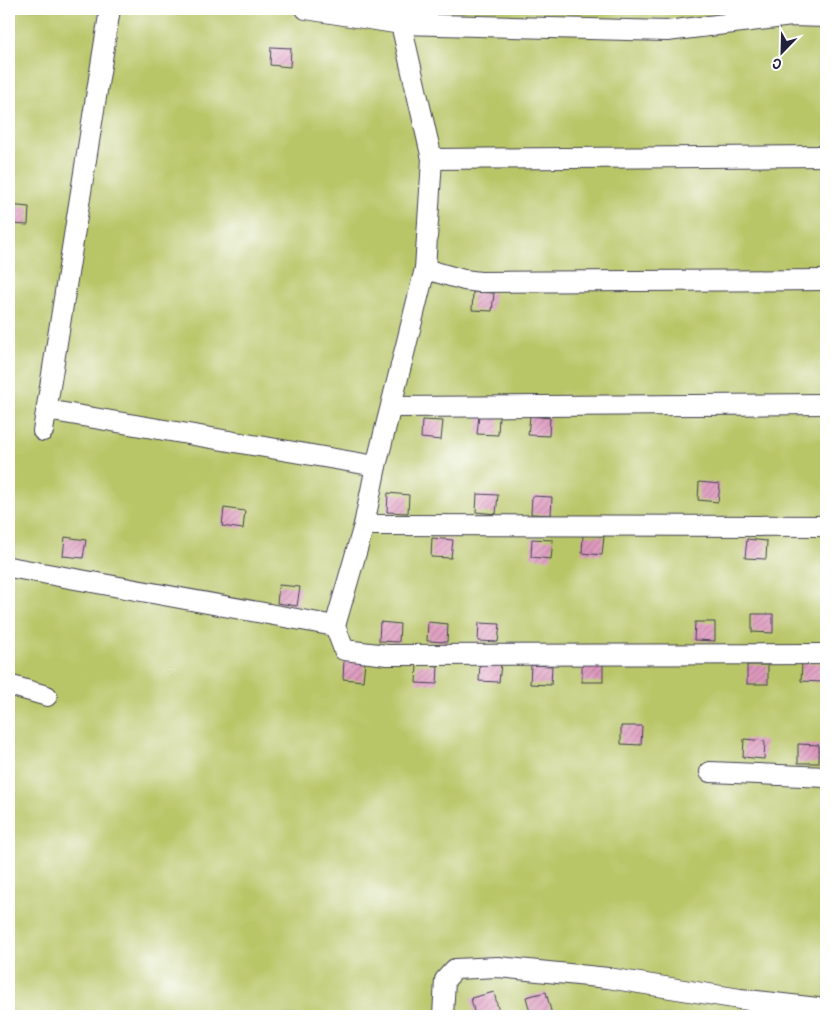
<svg xmlns="http://www.w3.org/2000/svg" width="835" height="1025" viewBox="0 0 835 1025" font-family="Pangolin,sans-serif">
<defs>
<pattern id="building-hatch" width="6" height="6" patternUnits="userSpaceOnUse" patternTransform="scale(1.25)"><rect width="6" height="6" fill="#de98bd"/><path d="M-1 1l2-2M0 6l6-6M5 7l2-2" fill="none" stroke="#b47c9b"/></pattern>
</defs>
<rect width="100%" height="100%" fill="#fff"/>
<filter id="ink" filterUnits="userSpaceOnUse"><feTurbulence type="fractalNoise" baseFrequency=".02" numOctaves="2"/><feDisplacementMap in="SourceGraphic" scale="10" xChannelSelector="R" yChannelSelector="G"/><feConvolveMatrix kernelMatrix="1 2 1 2 8 2 1 2 1" color-interpolation-filters="sRGB"/></filter>
<filter id="wash" filterUnits="userSpaceOnUse"><feTurbulence type="fractalNoise" baseFrequency=".0096" numOctaves="4" result="noise"/><feDisplacementMap in="SourceGraphic" scale="20" xChannelSelector="R" yChannelSelector="G"/><feGaussianBlur stdDeviation="1.12" result="paint"/><feColorMatrix in="noise" values="0 0 0 0 0 0 0 0 0 0 0 0 0 0 0 0 0 1.4 0 .05"/><feComposite in="paint" operator="in"/></filter>
<g filter="url(#wash)">
<rect width="100%" height="100%" fill="#f0e4c8"/>
<!-- green -->
<rect fill="#b9c668" stroke="#6e7452" x="9" y="9" width="817" height="1007"/>
<g id="blocks">
<!-- building -->
<g fill="url(#building-hatch)">
<polygon points="271,47 291,48 290,67 270,65"/>
<polygon points="9,205 29,207 28,225 9,224"/>
<polygon points="473,292 494,293 492,311 472,310"/>
<polygon points="479,415 499,416 498,435 477,434"/>
<polygon points="530,416 550,418 549,436 528,435"/>
<polygon points="422,420 443,421 441,440 421,438"/>
<polygon points="699,482 720,484 718,502 698,500"/>
<polygon points="388,493 409,495 408,513 387,512"/>
<polygon points="477,494 498,495 496,514 476,512"/>
<polygon points="532,496 552,497 551,515 531,514"/>
<polygon points="224,508 245,511 243,529 222,526"/>
<polygon points="583,535 604,536 602,555 582,553"/>
<polygon points="65,537 86,540 83,558 63,556"/>
<polygon points="432,538 453,540 451,558 431,557"/>
<polygon points="532,539 553,540 551,559 531,557"/>
<polygon points="747,539 767,541 766,559 745,558"/>
<polygon points="279,585 300,587 297,606 277,603"/>
<polygon points="752,614 773,614 773,633 752,632"/>
<polygon points="380,622 400,624 399,642 379,641"/>
<polygon points="428,622 448,624 447,642 427,641"/>
<polygon points="695,622 715,622 715,641 694,640"/>
<polygon points="479,623 500,624 498,642 478,641"/>
<polygon points="344,660 365,662 363,681 343,679"/>
<polygon points="480,662 501,664 499,682 479,681"/>
<polygon points="802,663 822,663 822,682 801,681"/>
<polygon points="417,664 438,666 437,684 416,683"/>
<rect x="582" y="664" width="21" height="18"/>
<polygon points="531,665 552,666 551,685 530,684"/>
<rect x="747" y="665" width="21" height="19"/>
<polygon points="621,726 642,726 641,745 621,744"/>
<polygon points="744,739 765,741 764,759 743,757"/>
<polygon points="798,744 819,745 819,763 798,763"/>
<polygon points="494,992 499,1012 475,1016 471,998"/>
<polygon points="546,992 552,1015 531,1016 526,997"/>
</g>
</g>
</g>
<g filter="url(#ink)">
<use href="#blocks" fill-opacity="0" stroke="#413f50" stroke-width="1"/>
<g fill="none" stroke-linecap="round" stroke-linejoin="round">
<!-- minor casing -->
<g stroke="#413f50" stroke-width="22">
<g id="minor">
<polyline points="306,9 401,24 667,31 792,16 826,17"/>
<polyline points="401,24 432,159 425,269 376,466 364,525 335,626 344,650 387,655 826,654"/>
<polyline points="432,159 826,156"/>
<polyline points="425,269 464,280 480,282 826,280"/>
<polyline points="392,407 826,404"/>
<polyline points="47,410 376,466"/>
<polyline points="43,431 110,9"/>
<polyline points="364,525 826,526"/>
<polyline points="9,567 335,626"/>
<polyline points="9,685 47,696"/>
<polyline points="710,772 826,777"/>
<polyline points="443,1016 445,980 455,969 498,967 608,978 740,999 826,1009"/>
</g>
</g>
<!-- minor -->
<use href="#minor" stroke="#fff" stroke-width="20"/>
</g>
</g>
<!-- margin -->
<rect width="835" height="1025" fill="none" stroke="#fff" stroke-width="30"/>
<!-- north arrow -->
<g transform="translate(782 52) rotate(203)" stroke="#ffffff" stroke-width="4" paint-order="stroke">
<path d="M0-4L9 19L0 12L-9 19Z" fill="#22223b"/>
<text y="-8" font-size="14" font-weight="bold" text-anchor="middle" fill="#22223b">С</text>
</g>
</svg>
